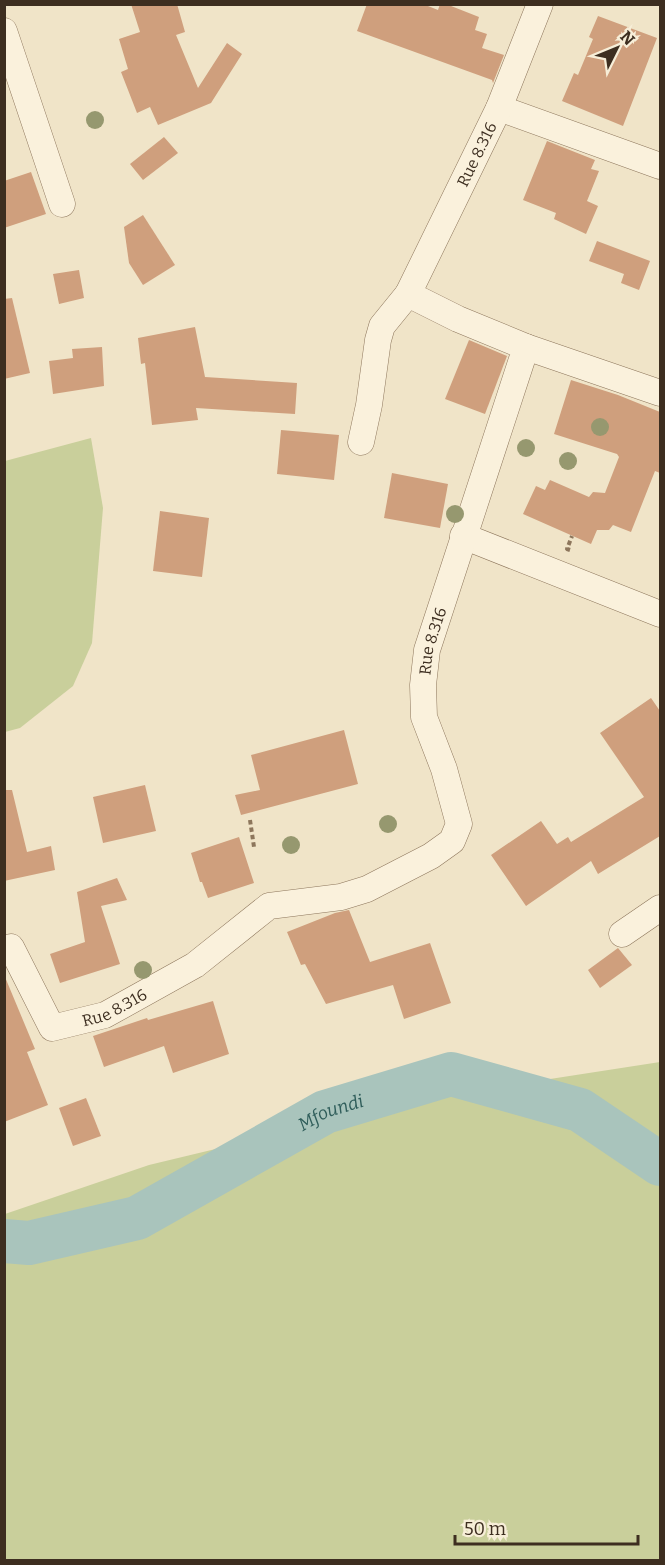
<svg xmlns="http://www.w3.org/2000/svg" width="665" height="1565" viewBox="0 0 665 1565" font-family="Bitter,serif">
<rect width="100%" height="100%" fill="#f0e4c8"/>
<!-- green -->
<g fill="#c9cf9b">
<polygon points="91,438 103,508 92,643 73,686 20,728 5,732 5,461"/>
<polygon points="660,1062 660,1560 5,1560 5,1214 149,1165 428,1098"/>
</g>
<g fill="none" stroke-linecap="round" stroke-linejoin="round">
<!-- river -->
<path stroke="#a9c4bc" stroke-width="44" id="s1" d="M 4,1241 L 29,1243 L 137,1218 L 325,1112 L 451,1074 L 580,1110 L 660,1164"/>
</g>
<!-- building -->
<g fill="#cf9f7d">
<polygon points="131,4 177,4 185,32 176,35 198,88 227,43 242,54 211,103 158,125 150,107 137,113 121,72 128,69 119,39 140,32"/>
<polygon points="367,4 423,4 438,10 440,4 446,4 479,17 475,30 487,34 482,48 504,55 493,83 492,80 357,31"/>
<polygon points="598,16 657,38 623,126 562,101 574,73 578,75 593,39 589,37"/>
<polygon points="164,137 178,153 143,180 130,164"/>
<polygon points="547,141 595,160 591,169 599,171 587,201 598,206 586,234 554,219 556,213 523,200"/>
<polygon points="31,172 46,214 4,228 4,181"/>
<polygon points="143,215 175,265 143,285 129,263 124,227"/>
<polygon points="597,241 650,261 639,290 621,283 624,274 589,261"/>
<polygon points="79,270 84,298 59,304 53,274"/>
<polygon points="12,298 30,373 4,379 4,299"/>
<polygon points="195,327 205,377 297,383 295,414 196,408 198,420 152,425 145,363 141,364 138,338"/>
<polygon points="469,340 507,356 485,414 445,399"/>
<polygon points="102,347 104,386 53,394 49,361 73,358 72,349"/>
<polygon points="571,380 618,395 660,412 660,473 655,471 631,532 613,525 609,530 597,530 591,544 523,514 536,486 545,490 550,480 589,497 593,492 605,493 619,457 617,454 554,434"/>
<polygon points="281,430 339,435 334,480 277,474"/>
<polygon points="392,473 448,484 440,528 384,518"/>
<polygon points="160,511 209,518 202,577 153,571"/>
<polygon points="651,698 660,711 660,836 598,874 591,861 526,906 491,855 541,821 557,844 568,837 571,842 644,797 600,733"/>
<polygon points="344,730 358,784 241,815 235,795 260,790 251,755"/>
<polygon points="145,785 156,831 103,843 93,797"/>
<polygon points="4,790 12,790 27,852 51,846 55,870 4,881"/>
<polygon points="239,837 254,883 208,898 202,882 200,882 191,853"/>
<polygon points="117,878 127,900 101,906 120,964 60,983 50,954 85,942 77,892"/>
<polygon points="349,910 370,962 430,943 451,1003 404,1019 393,985 326,1004 305,964 301,965 287,932 335,913"/>
<polygon points="618,948 632,965 600,988 588,970"/>
<polygon points="5,977 35,1049 27,1052 48,1105 4,1122"/>
<polygon points="213,1001 229,1054 173,1073 164,1046 104,1067 93,1036 147,1018 148,1020"/>
<polygon points="86,1098 101,1136 73,1146 59,1108"/>
</g>
<g fill="none" stroke-linecap="round" stroke-linejoin="round">
<!-- minor casing -->
<g stroke="#8d765c" stroke-width="27">
<g id="minor">
<polyline points="4,31 62,204"/>
<polyline points="499,108 660,166"/>
<polyline points="526,347 660,393"/>
<polyline points="361,442 369,405 378,340 382,326 408,294"/>
<polyline points="463,536 660,614"/>
<polyline points="622,934 660,908"/>
<path id="s2" d="M 4,949 L 11,947 L 52,1028 L 105,1015 L 195,965 L 269,906 L 341,897 L 367,889 L 431,856 L 452,841 L 459,824 L 444,769 L 424,717 L 423,685 L 427,650 L 526,347 L 458,319 L 408,294 L 499,108 L 540,4"/>
</g>
</g>
<!-- path -->
<g stroke="#8d765c" stroke-width="4" stroke-dasharray="4.5 3" stroke-linecap="butt">
<polyline points="570,550 567,549 572,536"/>
<polyline points="250,820 254,847"/>
</g>
<!-- minor -->
<use href="#minor" stroke="#faf1dc" stroke-width="26"/>
</g>
<!-- trees -->
<g fill="#96986f">
<circle cx="95" cy="120" r="9"/>
<circle cx="600" cy="427" r="9"/>
<circle cx="526" cy="448" r="9"/>
<circle cx="568" cy="461" r="9"/>
<circle cx="455" cy="514" r="9"/>
<circle cx="388" cy="824" r="9"/>
<circle cx="291" cy="845" r="9"/>
<circle cx="143" cy="970" r="9"/>
</g>
<g text-anchor="middle" dominant-baseline="central" stroke-width="4.5" stroke-linejoin="round" paint-order="stroke">
<!-- street labels -->
<g font-size="16" fill="#3d2e20" stroke="#f7eed8">
<text stroke="none"><textPath href="#s2" startOffset="1350">Rue 8.316</textPath></text>
<text stroke="none"><textPath href="#s2" startOffset="756">Rue 8.316</textPath></text>
<text stroke="none"><textPath href="#s2" startOffset="164">Rue 8.316</textPath></text>
</g>
<!-- water labels -->
<g font-size="18" font-style="italic" fill="#2f5d5a" stroke="#f7eed8">
<text stroke="none"><textPath href="#s1" startOffset="357">Mfoundi</textPath></text>
</g>
</g>
<!-- border -->
<rect width="665" height="1565" fill="none" stroke="#3d2e20" stroke-width="12"/>
<!-- north arrow -->
<g transform="translate(617 48) rotate(47)" stroke="#f7eed8" stroke-width="4.5" paint-order="stroke">
<path d="M0-4.5L10 22L0 15L-10 22Z" fill="#3d2e20"/>
<text y="-9" font-size="16" font-weight="bold" text-anchor="middle" fill="#3d2e20">N</text>
</g>
<!-- scale -->
<path d="M455 1535v9h183v-9" fill="none" stroke="#3d2e20" stroke-width="3"/>
<text x="464" y="1535" font-size="18" fill="#3d2e20" stroke="#f7eed8" stroke-width="4.5" paint-order="stroke">50 m</text>
</svg>
